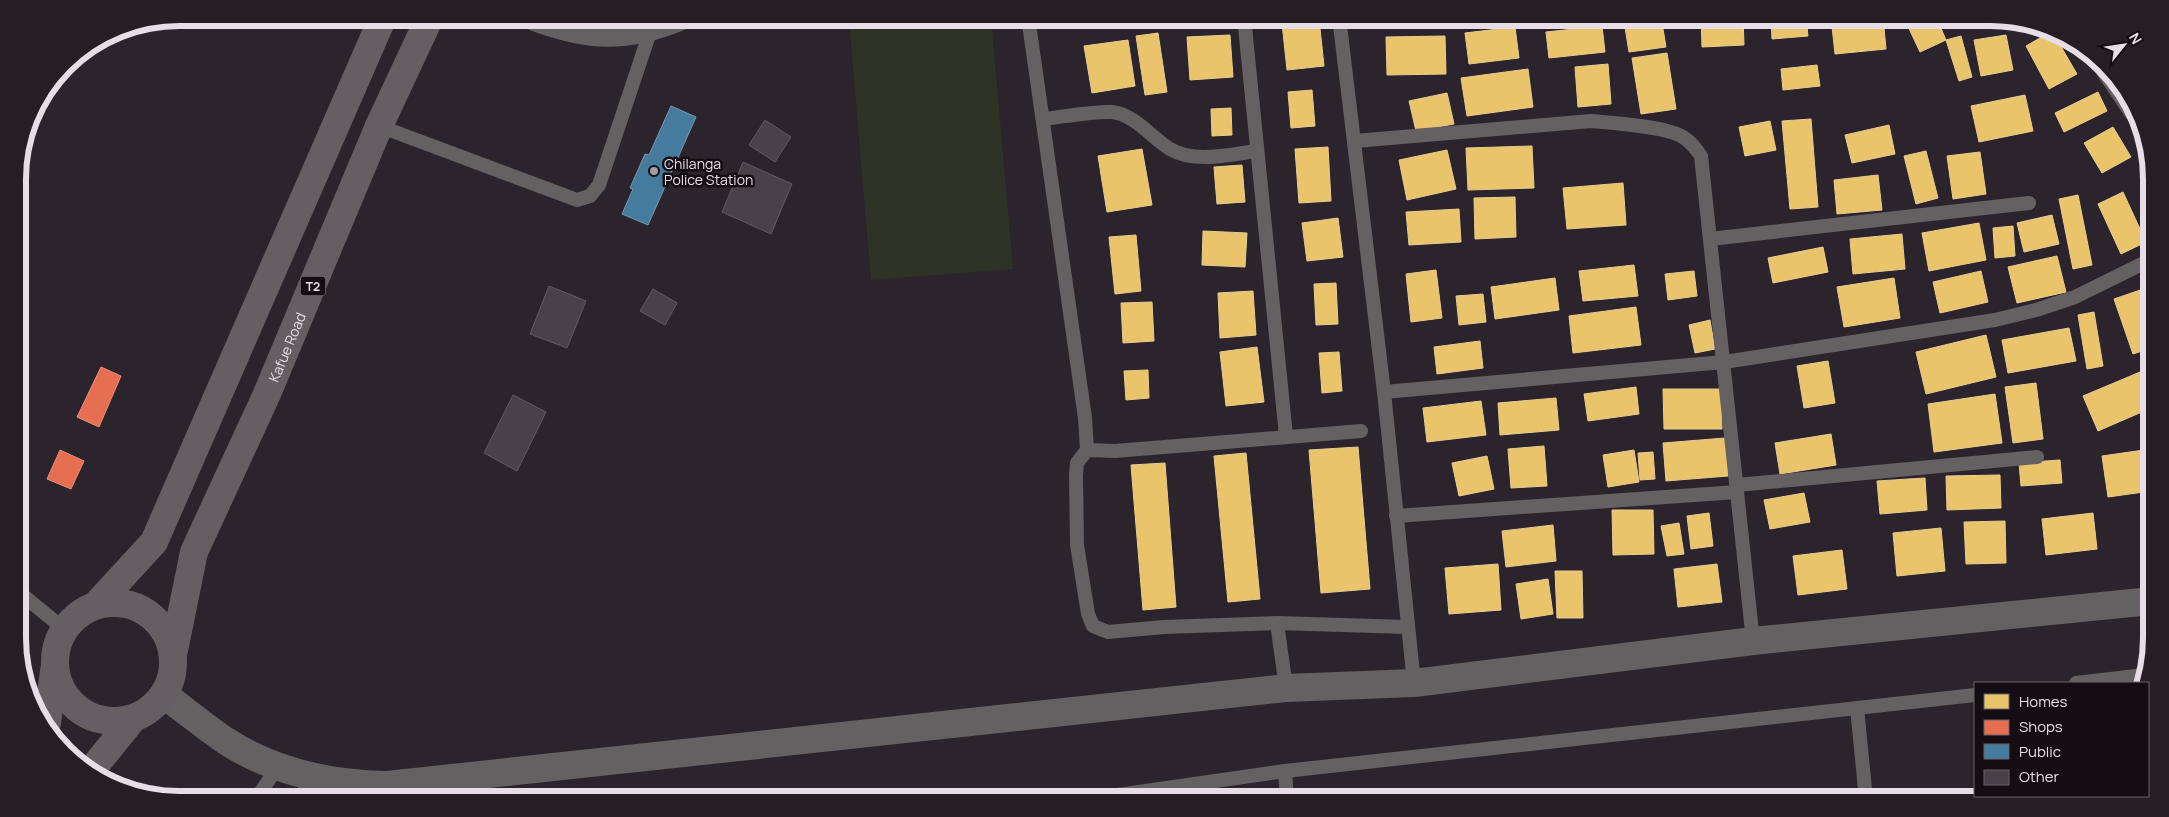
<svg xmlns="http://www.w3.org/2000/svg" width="2169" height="817" viewBox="0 0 2169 817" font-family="Manrope,sans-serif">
<rect width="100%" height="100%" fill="#2c242c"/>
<!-- green -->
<polygon fill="#2f3326" points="872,18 991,18 1013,269 871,280 849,19"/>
<!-- homes -->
<g fill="#e9c46a" stroke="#e8cc90">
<polygon points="1384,17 1438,17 1439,21 1384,23"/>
<rect x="1442" y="17" width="37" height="10"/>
<polygon points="1646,17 1661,17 1666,47 1629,52 1624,21"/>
<polygon points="1701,17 1743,17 1744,45 1702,47"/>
<polygon points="1771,17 1806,17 1808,36 1772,39"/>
<polygon points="1831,17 1883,17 1886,49 1835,54"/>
<polygon points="1936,17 1946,40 1920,52 1904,18"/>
<polygon points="1319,19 1324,66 1287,70 1282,23"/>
<polygon points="1602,26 1605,52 1549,58 1546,32"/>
<polygon points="1515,27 1519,58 1469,64 1465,33"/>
<polygon points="2052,31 2077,74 2049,89 2026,46"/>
<polygon points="1158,33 1167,92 1145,95 1136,36"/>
<polygon points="1230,35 1233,77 1190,80 1187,37"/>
<polygon points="2006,35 2013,70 1981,76 1974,40"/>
<polygon points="1445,36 1446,74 1387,75 1386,37"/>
<polygon points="1961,36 1972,77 1959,81 1946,40"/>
<polygon points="1128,40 1135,86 1092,93 1084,46"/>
<polygon points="1667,53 1676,109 1641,114 1632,58"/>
<polygon points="1608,64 1611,104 1578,107 1575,67"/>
<polygon points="1817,65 1820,86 1783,90 1781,69"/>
<polygon points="1528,69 1533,107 1467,116 1461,78"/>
<polygon points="1312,90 1315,126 1291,128 1288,92"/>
<polygon points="2098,92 2107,111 2064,132 2055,113"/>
<polygon points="1447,93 1454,124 1416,131 1409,101"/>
<polygon points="2025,95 2033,131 1979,142 1971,106"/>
<polygon points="1231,108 1232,135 1212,136 1211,109"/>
<polygon points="1811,119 1818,207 1790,209 1782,121"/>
<polygon points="1770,121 1776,150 1745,156 1739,127"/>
<polygon points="1889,125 1895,154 1852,163 1845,135"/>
<polygon points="2113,127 2131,157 2102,173 2084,143"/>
<polygon points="1532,146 1534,188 1468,190 1466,148"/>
<polygon points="1328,147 1331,201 1299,203 1295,149"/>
<polygon points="1142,149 1152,205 1107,212 1098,156"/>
<polygon points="1447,150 1456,189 1407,200 1399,160"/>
<polygon points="1926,151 1938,198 1916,204 1904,156"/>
<polygon points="1980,152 1986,194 1953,199 1947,156"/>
<polygon points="1242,165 1245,202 1217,204 1214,167"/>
<polygon points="1878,175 1882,210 1837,214 1834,180"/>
<polygon points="1623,183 1626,225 1567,229 1563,188"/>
<polygon points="2123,192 2146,242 2121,254 2098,204"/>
<polygon points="2078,195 2092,265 2073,269 2059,199"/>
<polygon points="1515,197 1516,237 1475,239 1474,198"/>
<polygon points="1459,209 1461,242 1409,245 1406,212"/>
<polygon points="2052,215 2059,244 2024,252 2017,223"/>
<polygon points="1338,218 1343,257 1307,261 1302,223"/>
<polygon points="1979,223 1986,260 1929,271 1922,233"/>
<polygon points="2013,226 2015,256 1995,258 1993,228"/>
<polygon points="1203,231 1247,233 1245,267 1202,265"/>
<polygon points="1902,234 1905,269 1853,274 1850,239"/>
<polygon points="1136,235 1141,291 1115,294 1109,237"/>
<polygon points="1823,247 1828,272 1773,283 1768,258"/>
<polygon points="2057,256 2066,292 2017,303 2008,267"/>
<polygon points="1634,265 1638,296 1583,301 1579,271"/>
<polygon points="1436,270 1442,318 1411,322 1406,274"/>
<polygon points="1694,271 1697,296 1668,300 1665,274"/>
<polygon points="1981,271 1988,302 1940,313 1933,282"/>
<polygon points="1555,278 1559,310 1495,319 1491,287"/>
<polygon points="1894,278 1900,318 1844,327 1837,287"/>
<polygon points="1336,283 1338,324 1316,325 1314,284"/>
<polygon points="2149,287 2151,348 2133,354 2114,299"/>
<polygon points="1253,291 1256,335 1220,338 1218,293"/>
<polygon points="1483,294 1486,322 1459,325 1456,296"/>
<polygon points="1152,302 1154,341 1123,343 1121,303"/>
<polygon points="1636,307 1641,345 1573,353 1569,316"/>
<polygon points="2094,312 2103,366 2087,369 2078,315"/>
<polygon points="1710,320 1715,349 1695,353 1689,325"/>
<polygon points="2069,328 2076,361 2008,373 2002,340"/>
<polygon points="1986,335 1996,377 1926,394 1916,352"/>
<polygon points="1480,341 1483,368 1437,374 1434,347"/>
<polygon points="1257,347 1264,402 1226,406 1220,352"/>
<polygon points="1339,352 1342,391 1322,393 1319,353"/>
<polygon points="1828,361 1835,403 1804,408 1797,366"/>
<polygon points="1148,370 1149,398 1126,400 1124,371"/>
<polygon points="2140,372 2151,397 2151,408 2098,431 2083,396"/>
<polygon points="2036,383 2043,439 2013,443 2005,387"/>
<polygon points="1636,387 1639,414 1588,421 1584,394"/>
<polygon points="1663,389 1721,389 1722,429 1664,429"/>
<polygon points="1995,394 2002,443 1934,452 1928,404"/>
<polygon points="1556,398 1559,430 1500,435 1498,403"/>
<polygon points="1481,401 1486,435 1427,442 1423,408"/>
<polygon points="1831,434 1836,465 1780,474 1775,443"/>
<polygon points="1725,438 1728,476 1666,481 1663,443"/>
<polygon points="1544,446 1547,486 1511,488 1508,449"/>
<polygon points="1358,447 1370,589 1321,593 1309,450"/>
<polygon points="2151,449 2151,491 2108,497 2102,456"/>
<polygon points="1634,450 1639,482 1608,487 1603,455"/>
<polygon points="1653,452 1655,479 1640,480 1638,453"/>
<polygon points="1246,453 1260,599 1228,602 1214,456"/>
<polygon points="1487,456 1494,489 1459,496 1452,463"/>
<polygon points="2060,460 2062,483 2021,486 2019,463"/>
<polygon points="1165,463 1176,607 1143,610 1131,465"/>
<polygon points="2000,475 2001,508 1947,510 1946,476"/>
<polygon points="1925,478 1927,510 1880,514 1877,481"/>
<polygon points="1804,493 1810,522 1770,529 1764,500"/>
<polygon points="2151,496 2151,522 2146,497"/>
<polygon points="1612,510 1653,510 1654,554 1613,555"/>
<polygon points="1709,513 1713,546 1691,549 1687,516"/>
<polygon points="2093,513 2097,549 2046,555 2042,519"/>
<polygon points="2005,521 2006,563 1966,564 1964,522"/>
<polygon points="1679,523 1684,554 1667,556 1661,526"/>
<polygon points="1553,525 1556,561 1506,567 1502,531"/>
<polygon points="1941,528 1945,571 1897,576 1893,533"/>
<polygon points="1842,550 1847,589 1798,595 1793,556"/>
<polygon points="1498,564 1501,610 1449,614 1445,568"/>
<polygon points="1717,564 1722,602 1678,607 1674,569"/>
<polygon points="1555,571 1582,571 1583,618 1557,618"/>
<polygon points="1548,579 1553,614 1521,619 1516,584"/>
</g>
<!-- shops -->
<g fill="#e76f51" stroke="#e7907e">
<polygon points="101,367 121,376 99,427 77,417"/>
<polygon points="60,450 84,461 71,489 47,479"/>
</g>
<!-- public -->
<polygon fill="#457b9d" stroke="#7698b3" points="671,106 696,117 648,225 622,214 633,189 630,188 645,154 649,155"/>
<!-- building -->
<g fill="#494149" stroke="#615a61">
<polygon points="765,120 791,137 775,162 749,145"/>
<polygon points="743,162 792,184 771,234 722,212"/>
<polygon points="549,286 586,301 567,348 530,334"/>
<polygon points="653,289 677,303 665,325 640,311"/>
<polygon points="513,395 546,412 517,471 484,453"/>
</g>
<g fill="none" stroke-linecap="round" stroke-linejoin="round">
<!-- service -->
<g stroke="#656061" stroke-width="14">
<polyline points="1028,17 1085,418 1087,450 1077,463 1076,475 1077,545 1088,614 1093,626 1108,632 1164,627 1277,623 1407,627"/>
<polyline points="1244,17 1286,436"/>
<polyline points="1339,17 1384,392 1414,683"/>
<polyline points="2092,55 2131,113"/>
<path d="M 1043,119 C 1062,117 1093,111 1112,112 C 1134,114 1152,138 1170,149 C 1195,164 1231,154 1257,151"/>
<polyline points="379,126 577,200 590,196 599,185 651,29"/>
<path d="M 1355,141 L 1591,121 C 1613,123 1660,126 1679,135 C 1689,139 1695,148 1701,156 L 1753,641"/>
<polyline points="1710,239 2029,203"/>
<polyline points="1384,392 1724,362 1995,320 2036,310 2075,297 2150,260"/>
<polyline points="1087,450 1115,451 1361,431"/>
<polyline points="1737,485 2037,457"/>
<polyline points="1396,516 1737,492"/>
<polyline points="20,593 64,629"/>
<polyline points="1277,623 1286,688"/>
<polyline points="2076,683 2145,675"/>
<polyline points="1857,708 1866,799"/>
<polyline points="1285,771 1287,799"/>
<polyline points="256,799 277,768"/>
<polyline points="298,799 314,779"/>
<polyline points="1090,799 1285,771 1975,695"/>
</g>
<!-- minor -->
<g stroke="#656061" stroke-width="28">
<path d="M 535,17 C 589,37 625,39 679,17"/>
<path d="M 164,695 C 185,710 205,727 226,741 C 275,773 330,784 387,785 L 1286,688 L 1414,683 L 1753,641 L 2151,601"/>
</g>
<!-- trunk -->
<g stroke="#655e62" stroke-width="28">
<circle cx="114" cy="662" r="59"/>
<polyline points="96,605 154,542 383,17"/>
<path id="s1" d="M 173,655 L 194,552 L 266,396 L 379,126 L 430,17"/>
<polyline points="47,723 54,671"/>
<polyline points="93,768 132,720"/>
</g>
</g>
<!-- markers -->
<circle fill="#a69ca6" stroke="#140e14" stroke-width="2" cx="654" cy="171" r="5"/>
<g text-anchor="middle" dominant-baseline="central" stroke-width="5" stroke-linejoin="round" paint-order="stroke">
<!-- shield labels -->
<rect fill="#140e14" stroke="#a89fa8" stroke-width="1" x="300.5" y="276.5" width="25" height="19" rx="4"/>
<g font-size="12" font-weight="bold" fill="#e7dde7">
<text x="313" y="286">T2</text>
</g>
<!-- poi labels -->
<g font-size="14" fill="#e7dde7" stroke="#140e14" text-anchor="start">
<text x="664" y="163">Chilanga<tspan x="664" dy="16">Police Station</tspan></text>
</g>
<!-- street labels -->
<g font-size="14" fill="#e7dde7" stroke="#140e14">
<text stroke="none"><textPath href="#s1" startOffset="330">Kafue Road</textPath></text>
</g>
</g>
<!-- crop -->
<path d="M0 0H2169V817H0ZM179 26H1990A153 153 0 0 1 2143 179V638A153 153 0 0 1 1990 791H179A153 153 0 0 1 26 638V179A153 153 0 0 1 179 26Z" fill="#251f25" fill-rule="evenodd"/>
<path fill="none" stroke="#e7dde7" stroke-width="6" d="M179 26H1990A153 153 0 0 1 2143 179V638A153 153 0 0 1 1990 791H179A153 153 0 0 1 26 638V179A153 153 0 0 1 179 26Z"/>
<!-- legend -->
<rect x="1974" y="682" width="175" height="115" fill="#140e14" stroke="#686168"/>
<rect x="1984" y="694" width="25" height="15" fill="#e9c46a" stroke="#686168"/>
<text x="2019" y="707" font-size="15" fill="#e7dde7">Homes</text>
<rect x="1984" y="720" width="25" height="15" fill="#e76f51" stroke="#686168"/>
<text x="2019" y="732" font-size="15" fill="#e7dde7">Shops</text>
<rect x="1984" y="744" width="25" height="15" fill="#457b9d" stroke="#686168"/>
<text x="2019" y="757" font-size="15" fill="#e7dde7">Public</text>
<rect x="1984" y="770" width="25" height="15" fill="#494149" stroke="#686168"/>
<text x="2019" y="782" font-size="15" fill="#e7dde7">Other</text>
<!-- north arrow -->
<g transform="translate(2124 45) rotate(60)" stroke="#140e14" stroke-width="4" paint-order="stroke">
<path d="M0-4L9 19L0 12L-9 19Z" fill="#e7dde7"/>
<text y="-8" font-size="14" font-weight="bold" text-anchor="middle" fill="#e7dde7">N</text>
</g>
</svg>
